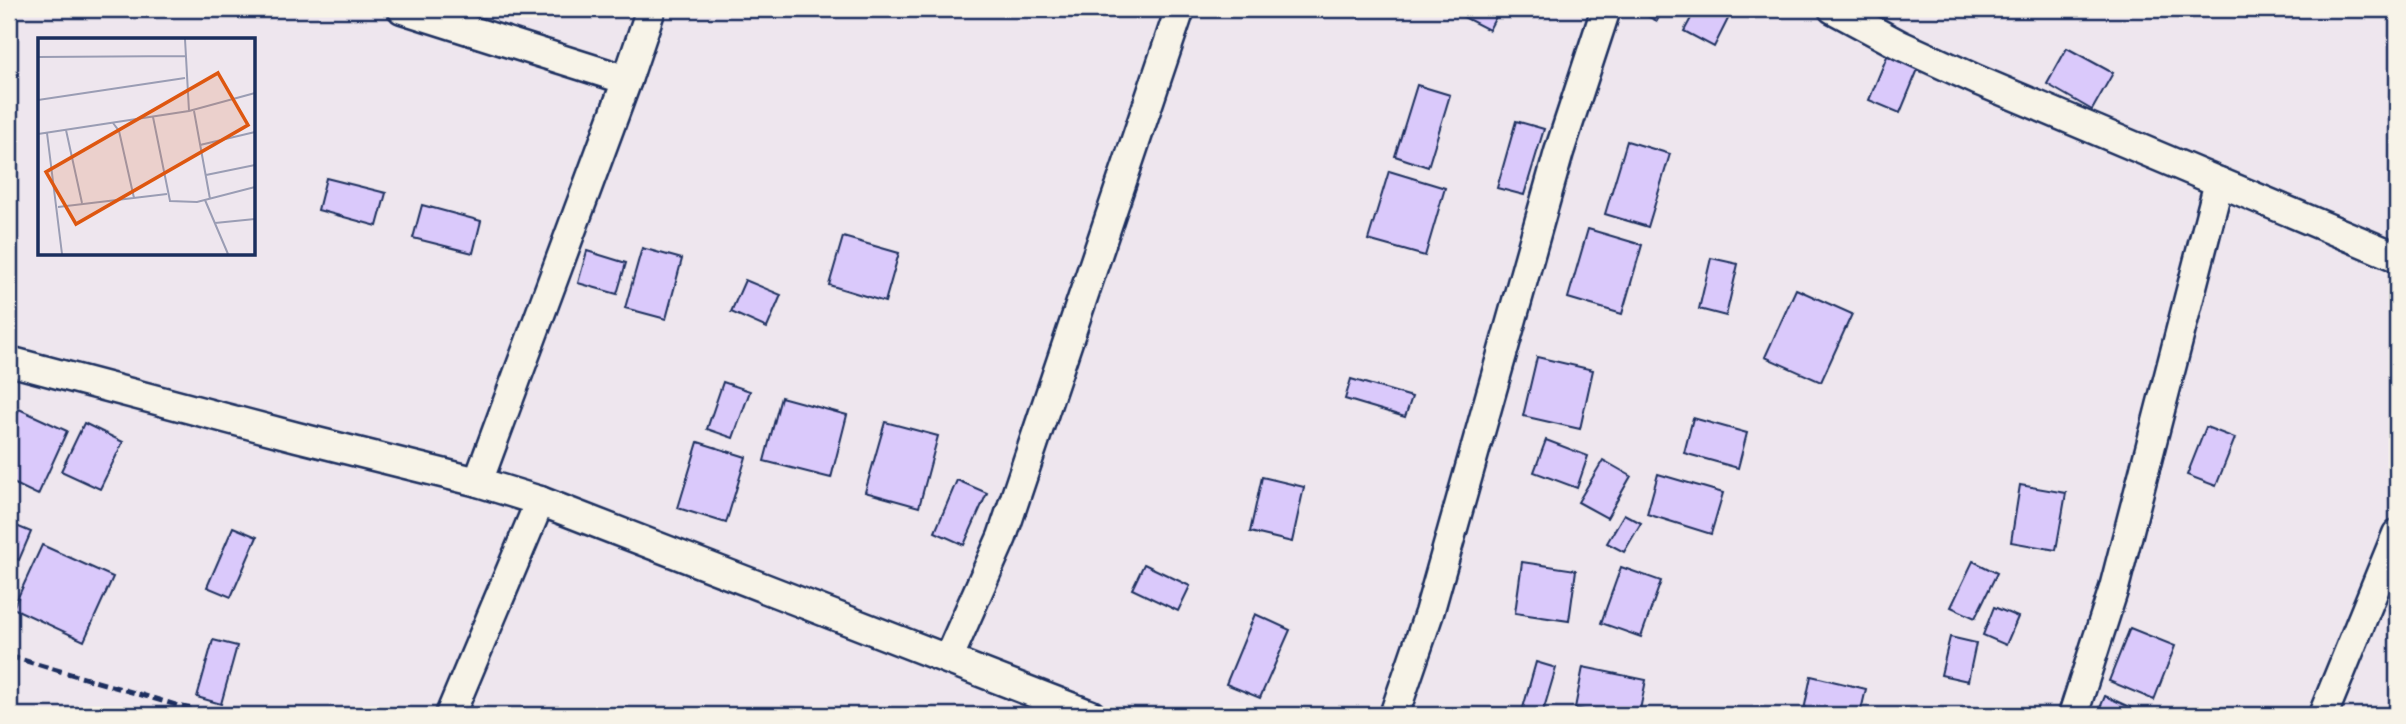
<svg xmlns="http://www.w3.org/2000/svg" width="2406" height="724" viewBox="0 0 2406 724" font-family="Sriracha,sans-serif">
<rect width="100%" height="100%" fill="#eee6ee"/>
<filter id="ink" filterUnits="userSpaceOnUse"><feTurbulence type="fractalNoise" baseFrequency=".0143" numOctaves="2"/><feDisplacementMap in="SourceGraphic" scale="14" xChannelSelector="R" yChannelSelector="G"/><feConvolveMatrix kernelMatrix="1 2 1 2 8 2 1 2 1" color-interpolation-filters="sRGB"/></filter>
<g filter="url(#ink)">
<!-- building -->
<g fill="#dac9fb" stroke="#1b2f5e" stroke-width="2">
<polygon points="1448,9 1500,9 1489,30"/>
<polygon points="1633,9 1663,9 1657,21"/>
<polygon points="1696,9 1714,9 1729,17 1714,47 1684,31"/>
<polygon points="2067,48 2113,73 2092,110 2047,84"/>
<polygon points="1890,49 1921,62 1900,113 1869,100"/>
<polygon points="1417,85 1450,95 1428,167 1395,156"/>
<polygon points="1516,121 1544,129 1524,195 1497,188"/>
<polygon points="1627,141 1670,154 1648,227 1605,214"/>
<polygon points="1389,171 1445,188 1425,256 1368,240"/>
<polygon points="326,178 386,193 377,226 318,210"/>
<polygon points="422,205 481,221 473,253 413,238"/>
<polygon points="1588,229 1642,245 1622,314 1568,298"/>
<polygon points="843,237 899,253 885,302 829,285"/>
<polygon points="642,248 682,259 666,319 625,308"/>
<polygon points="587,251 626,263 617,294 578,283"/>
<polygon points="1711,258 1738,264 1726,316 1699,309"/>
<polygon points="745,280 781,295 767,328 731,312"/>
<polygon points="1796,289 1852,314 1821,382 1765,357"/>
<polygon points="1537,357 1593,370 1580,429 1523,416"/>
<polygon points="1351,379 1412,397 1405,417 1345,399"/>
<polygon points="723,382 750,391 733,438 707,429"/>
<polygon points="781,397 847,415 831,478 764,461"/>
<polygon points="19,409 67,431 38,495 9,481 9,431"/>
<polygon points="1693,418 1747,433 1738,468 1684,453"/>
<polygon points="885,422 938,436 919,507 865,492"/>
<polygon points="84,423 123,442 100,489 61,471"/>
<polygon points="2206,427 2235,438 2216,486 2187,475"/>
<polygon points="1546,440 1588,456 1577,488 1534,472"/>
<polygon points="698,442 746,457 726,523 678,508"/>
<polygon points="1603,460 1631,476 1607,518 1578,502"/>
<polygon points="1658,474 1723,493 1711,534 1647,514"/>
<polygon points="1262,477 1304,487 1292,542 1250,532"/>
<polygon points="957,480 987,493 964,545 935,532"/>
<polygon points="2020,485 2066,493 2056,550 2011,542"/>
<polygon points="1624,514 1641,523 1624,552 1607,543"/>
<polygon points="9,523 31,532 19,560 9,556"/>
<polygon points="233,527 257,537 231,597 207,587"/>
<polygon points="42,545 113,577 84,641 13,608"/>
<polygon points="1973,561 1997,573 1975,618 1951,607"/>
<polygon points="1522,562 1576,570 1569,621 1515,613"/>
<polygon points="1144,564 1190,586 1178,611 1132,589"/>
<polygon points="1621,567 1661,581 1641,637 1601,623"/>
<polygon points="1994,607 2018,617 2006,645 1983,635"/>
<polygon points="1255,614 1290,630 1260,698 1226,684"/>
<polygon points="2130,628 2175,646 2154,700 2109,681"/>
<polygon points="1950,637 1976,643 1968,681 1941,675"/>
<polygon points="213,640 237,646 221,704 197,697"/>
<polygon points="1536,662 1556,668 1542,715 1521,715"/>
<polygon points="1583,667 1646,680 1639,715 1608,715 1575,708"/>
<polygon points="1811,676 1866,689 1860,715 1803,715"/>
<polygon points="2105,696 2147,715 2097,715"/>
</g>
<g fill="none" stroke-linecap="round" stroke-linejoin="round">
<!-- minor casing -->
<g stroke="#1b2f5e" stroke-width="33">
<g id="minor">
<polyline points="402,9 627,80"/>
<polyline points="1833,9 1900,45 1977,80 2397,257"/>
<polyline points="9,361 297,437 478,482 540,501 1091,715"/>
<polyline points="478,482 627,80 651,9"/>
<polyline points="948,659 1002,537 1180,9"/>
<polyline points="450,715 540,501"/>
<polyline points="1394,715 1429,613 1559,152 1606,9"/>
<polyline points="2073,715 2114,588 2219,182"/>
<polyline points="2323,715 2397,534"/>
</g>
</g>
<!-- minor -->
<use href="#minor" stroke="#f7f3e8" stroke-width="28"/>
<!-- rail -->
<polyline stroke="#1b2f5e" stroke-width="5" stroke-dasharray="10 5" stroke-linecap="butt" points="9,656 210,715"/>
</g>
</g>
<!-- overview -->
<g transform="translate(38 38)">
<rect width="217" height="217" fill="#eee6ee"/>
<path fill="none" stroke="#9a9db4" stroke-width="2" d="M 147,1 L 151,73M 0,19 L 147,18M 0,62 L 147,40M 156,73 L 172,161M 115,79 L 132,163 L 159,164 L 217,149M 75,85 L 81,93 L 96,160M 28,92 L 44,165M 9,95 L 24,216M 0,96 L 151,73 L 217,55M 162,107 L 217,94M 168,137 L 217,127M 167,162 L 190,216M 20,169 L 129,156M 177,185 L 217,181"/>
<path fill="#de5710" fill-opacity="0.15" stroke="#de5710" stroke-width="3.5" d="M 180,35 L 210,87 L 38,186 L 8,134 Z"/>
<rect width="217" height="217" fill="none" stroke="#1b2f5e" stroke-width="3.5"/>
</g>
<!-- margin -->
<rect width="2406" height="724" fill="none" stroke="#f7f3e8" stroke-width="35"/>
<rect x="18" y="18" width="2371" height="689" fill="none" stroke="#1b2f5e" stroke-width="2.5" filter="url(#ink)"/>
</svg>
